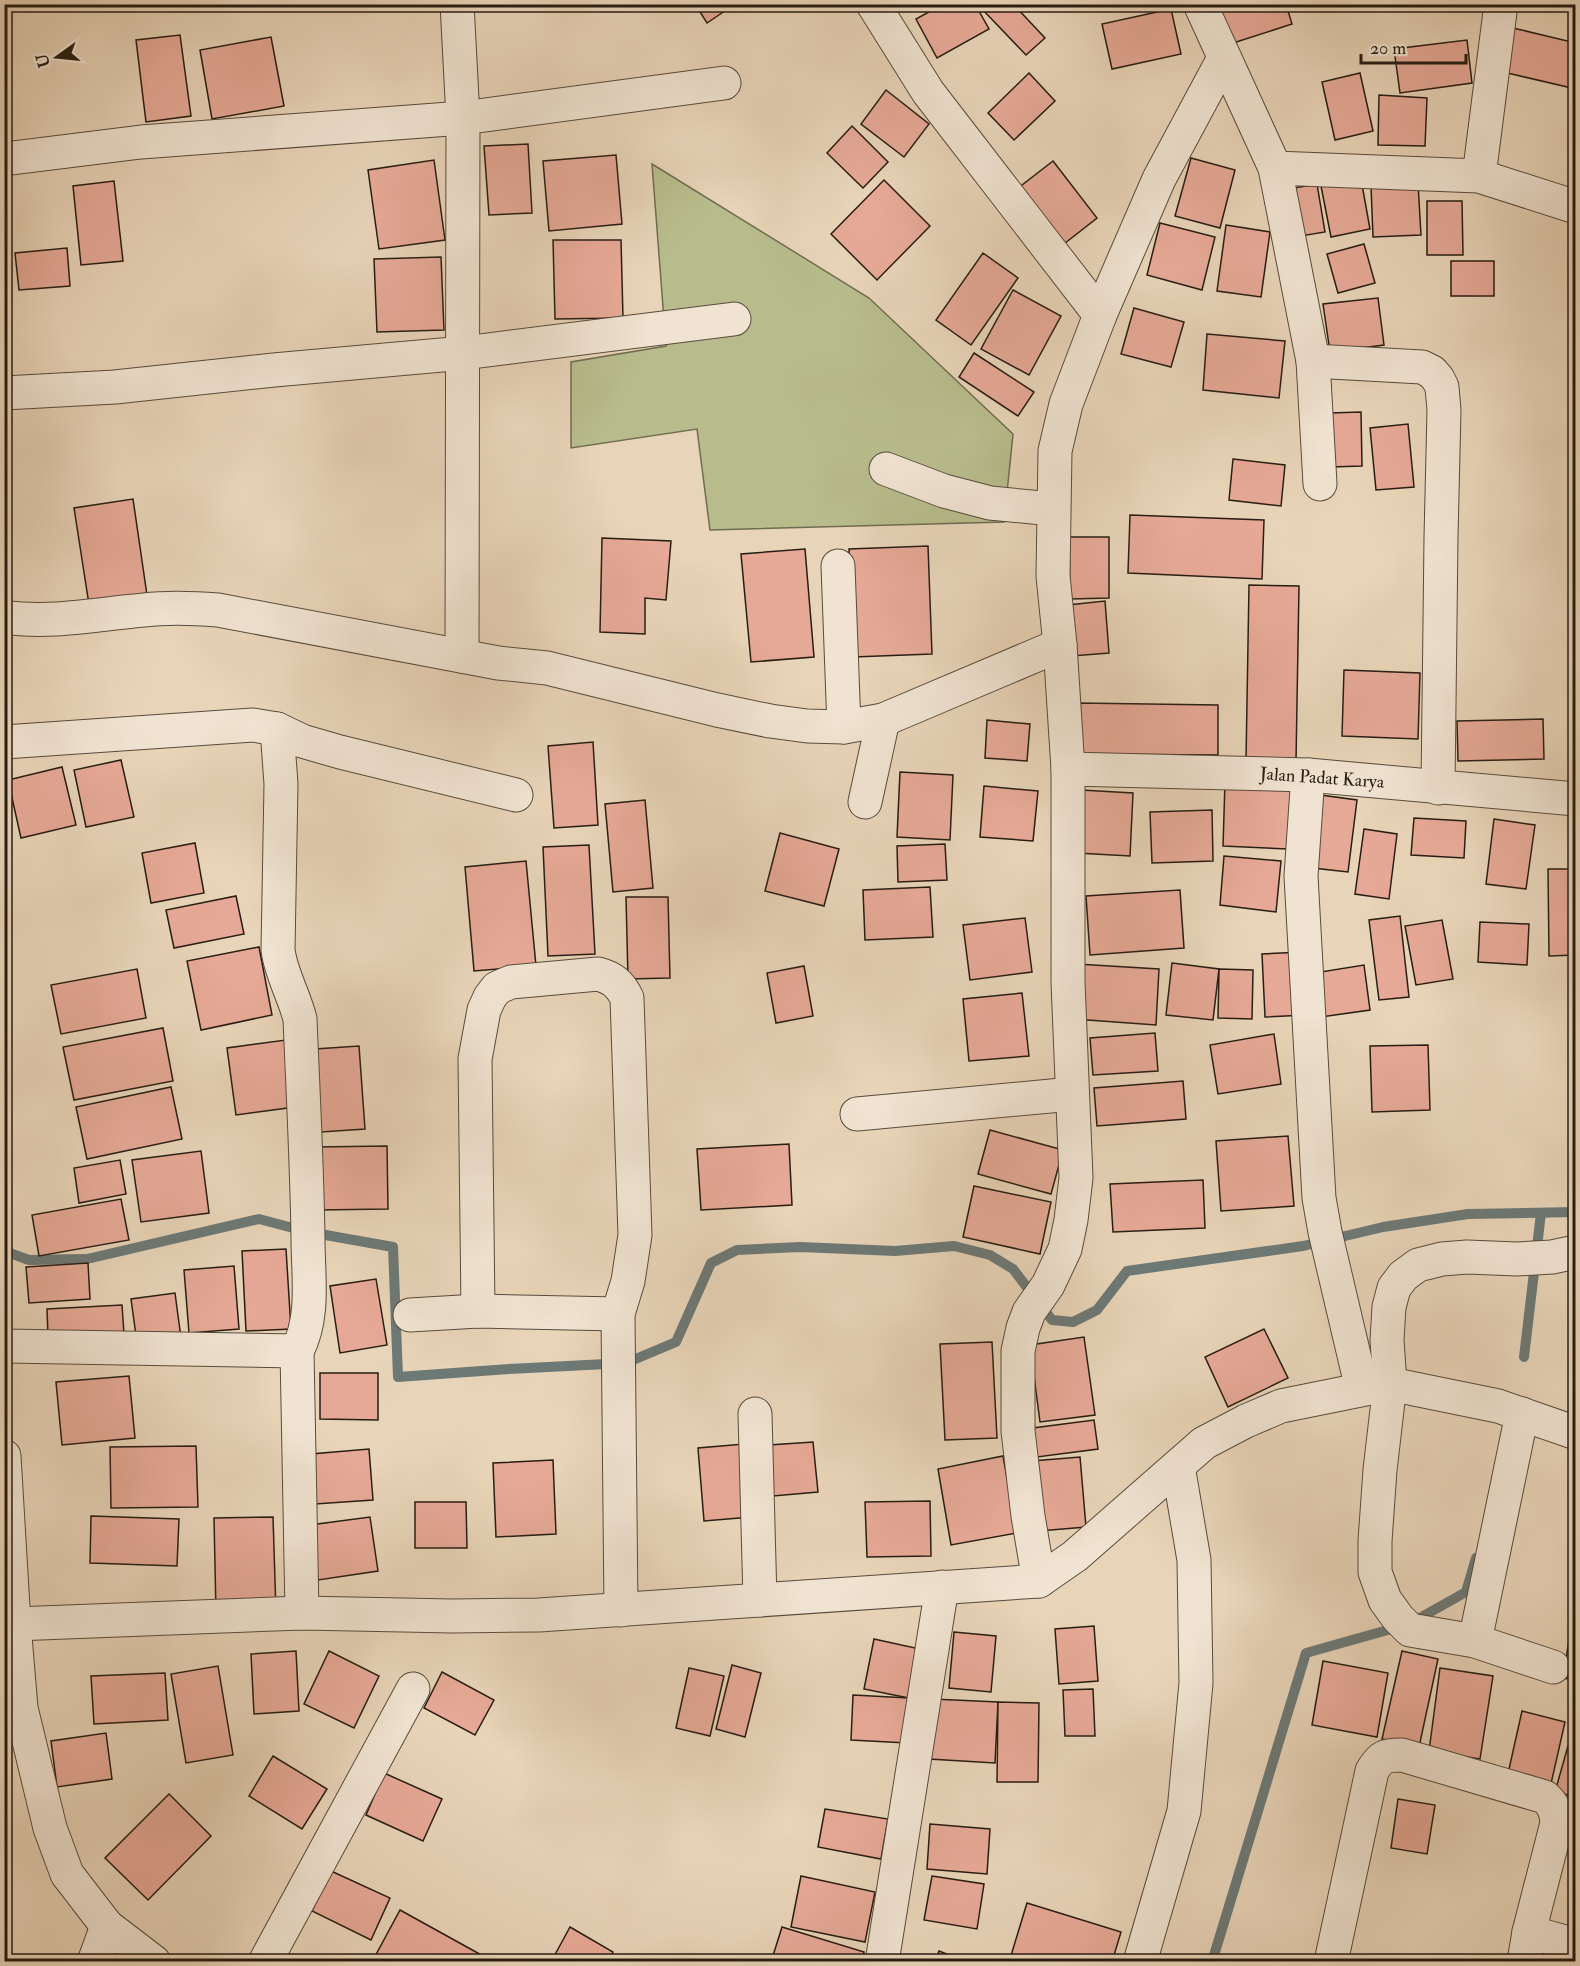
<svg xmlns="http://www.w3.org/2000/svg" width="1580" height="1966" viewBox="0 0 1580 1966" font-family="'IM FELL Double Pica',serif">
<rect width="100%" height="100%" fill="#e8d4b8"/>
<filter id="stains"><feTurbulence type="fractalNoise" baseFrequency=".00333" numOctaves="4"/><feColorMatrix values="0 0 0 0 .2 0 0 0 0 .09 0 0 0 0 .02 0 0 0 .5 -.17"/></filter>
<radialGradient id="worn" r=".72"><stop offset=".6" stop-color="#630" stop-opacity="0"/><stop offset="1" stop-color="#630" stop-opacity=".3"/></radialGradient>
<!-- green -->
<polygon fill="#b8bc8d" stroke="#706c50" stroke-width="1.5" points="652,164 869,298 1013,434 1004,522 710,530 697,429 571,448 571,362 666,346"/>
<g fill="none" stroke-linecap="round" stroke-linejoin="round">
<!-- stream -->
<g stroke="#6d7976" stroke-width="10">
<polyline points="320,1234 393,1247 398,1377 509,1369 626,1363 676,1342 711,1263 737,1250 800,1247 895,1251 954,1246 990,1255 1013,1269 1052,1320 1073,1322 1097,1310 1127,1271 1303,1246 1383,1227 1468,1214 1576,1212"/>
<polyline points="4,1251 29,1260 87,1259 259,1219 293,1228"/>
<polyline points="1524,1357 1541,1213"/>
<polyline points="1212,1962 1306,1653 1409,1624 1466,1592 1476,1558"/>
</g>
</g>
<!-- building -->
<g fill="#e6a997" stroke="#281d12" stroke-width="1.5">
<polygon points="695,4 735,4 707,23"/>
<polygon points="943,4 975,4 989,29 937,58 916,19"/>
<polygon points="986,4 1013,4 1045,38 1026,55 982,9"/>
<polygon points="1217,4 1286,4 1292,24 1230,44"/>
<polygon points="1171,9 1181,54 1112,69 1102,24"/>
<polygon points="1513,28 1576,43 1576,89 1503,72"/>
<polygon points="180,35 191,116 146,122 136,40"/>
<polygon points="271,37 284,106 212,119 200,50"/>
<polygon points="1467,40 1472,83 1400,93 1394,49"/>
<polygon points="1029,73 1055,101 1014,140 988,113"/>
<polygon points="1360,73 1373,131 1335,140 1322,82"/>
<polygon points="886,90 929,124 904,157 861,124"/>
<polygon points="1379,95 1427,98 1425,146 1378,145"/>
<polygon points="852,126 888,162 863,188 827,153"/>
<polygon points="528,144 532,213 489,215 484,146"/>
<polygon points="616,155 622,224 549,231 543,161"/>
<polygon points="1191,158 1235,170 1220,228 1175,216"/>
<polygon points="434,160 445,240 379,249 368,170"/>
<polygon points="1053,161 1097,218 1060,247 1017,189"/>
<polygon points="1361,179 1370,229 1331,237 1321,186"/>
<polygon points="884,180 930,226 877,280 831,234"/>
<polygon points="114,181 123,261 81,265 73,186"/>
<polygon points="1418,183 1421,235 1373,237 1371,186"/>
<polygon points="1317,184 1325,232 1295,237 1288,189"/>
<polygon points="1427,201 1462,201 1463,255 1427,255"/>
<polygon points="1160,223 1215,237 1202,290 1147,275"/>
<polygon points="1226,225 1270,232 1261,297 1217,291"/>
<polygon points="553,240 621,240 623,318 555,319"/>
<polygon points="1364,244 1375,283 1338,293 1327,254"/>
<polygon points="67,248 70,286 19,290 15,253"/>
<polygon points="983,253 1018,278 971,345 936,320"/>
<polygon points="441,257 444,330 377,332 374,259"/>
<rect x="1451" y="261" width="43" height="35"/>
<polygon points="1013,290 1061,316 1029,375 981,349"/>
<polygon points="1378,298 1384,345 1330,352 1323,304"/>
<polygon points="1134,308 1184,322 1171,367 1121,354"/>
<polygon points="1207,334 1285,341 1279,398 1203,390"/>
<polygon points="974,353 1034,392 1018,416 959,377"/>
<polygon points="1361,412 1362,466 1330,467 1329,413"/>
<polygon points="1408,424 1414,487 1376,490 1370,428"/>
<polygon points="1233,459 1285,465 1281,506 1229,500"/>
<polygon points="133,499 148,602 90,611 74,508"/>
<polygon points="1130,515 1264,520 1262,579 1128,573"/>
<polygon points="1069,537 1109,537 1109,598 1070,599"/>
<polygon points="602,538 671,541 666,600 645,598 645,634 600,632"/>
<polygon points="928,546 932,654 853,657 849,549"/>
<polygon points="805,549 814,657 751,662 741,554"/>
<polygon points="1249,585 1299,586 1296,761 1246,760"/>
<polygon points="1105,601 1109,653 1072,656 1068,605"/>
<rect x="1572" y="627" width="4" height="90"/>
<polygon points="1344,670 1420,673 1418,739 1342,736"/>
<polygon points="1077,703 1218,705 1218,755 1077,754"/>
<polygon points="1543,719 1544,759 1458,761 1457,721"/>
<polygon points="987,720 1030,724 1027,761 985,758"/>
<polygon points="593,742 598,825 554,828 548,746"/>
<polygon points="121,760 134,817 86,827 74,770"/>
<polygon points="62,767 76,825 21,838 8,780"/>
<polygon points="900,772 953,775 950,840 897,837"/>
<polygon points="1225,782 1291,786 1288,849 1223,846"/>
<polygon points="984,786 1038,791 1033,841 980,837"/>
<polygon points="1081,790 1133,793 1130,856 1077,853"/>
<polygon points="1313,794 1357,800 1348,872 1304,867"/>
<polygon points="645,800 653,888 613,892 605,804"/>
<polygon points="1212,810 1213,861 1152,863 1150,812"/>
<polygon points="1414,818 1466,821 1464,858 1411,855"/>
<polygon points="1494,819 1535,825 1526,889 1486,884"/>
<polygon points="1364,829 1397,834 1389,899 1355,894"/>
<polygon points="780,833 839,849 824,906 765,891"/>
<polygon points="195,843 204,893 151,903 142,853"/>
<polygon points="945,844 947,880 898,882 897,846"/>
<polygon points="589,845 595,954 548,956 543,847"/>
<polygon points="1224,856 1281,861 1276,912 1220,905"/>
<polygon points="526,861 536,966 474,971 465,867"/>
<polygon points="1548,869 1576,869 1576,955 1549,956"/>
<polygon points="930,887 933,937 865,940 863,890"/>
<polygon points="1180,890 1184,948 1090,955 1086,896"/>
<polygon points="236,896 244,934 174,948 166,910"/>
<polygon points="626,897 668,897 670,978 628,979"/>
<polygon points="1400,916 1409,997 1379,1000 1369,920"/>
<polygon points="1025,918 1032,972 970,980 963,925"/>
<polygon points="1442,920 1453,979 1416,985 1405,926"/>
<polygon points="1480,922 1529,924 1527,965 1478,962"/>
<polygon points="259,947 272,1015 201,1030 187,961"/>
<polygon points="1303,952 1306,1015 1265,1017 1262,954"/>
<polygon points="1172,963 1219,969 1213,1020 1166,1015"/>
<polygon points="1077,964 1159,969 1156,1025 1074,1019"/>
<polygon points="1364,965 1370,1010 1321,1017 1314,973"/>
<polygon points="804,966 813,1016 776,1023 767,973"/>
<polygon points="137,969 146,1018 61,1034 51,985"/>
<polygon points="1219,969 1253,970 1252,1019 1218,1018"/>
<polygon points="1022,993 1029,1056 969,1061 963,999"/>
<polygon points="163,1028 173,1081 74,1100 63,1047"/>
<polygon points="1155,1033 1158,1071 1093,1075 1090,1038"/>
<polygon points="1274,1034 1281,1084 1218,1094 1210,1045"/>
<polygon points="286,1040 295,1107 236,1115 227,1048"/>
<polygon points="1428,1045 1430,1110 1372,1112 1370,1046"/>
<polygon points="359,1046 365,1129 321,1132 315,1049"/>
<polygon points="1183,1081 1186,1119 1097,1126 1094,1088"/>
<polygon points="171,1087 182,1139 87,1159 76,1107"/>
<polygon points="990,1130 1063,1150 1051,1194 978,1174"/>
<polygon points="1288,1136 1294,1206 1221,1211 1216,1141"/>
<polygon points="789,1144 792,1205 701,1210 697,1149"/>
<polygon points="387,1146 388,1209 317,1210 315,1147"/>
<polygon points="201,1151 209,1213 141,1222 132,1160"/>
<polygon points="120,1160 126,1194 79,1203 74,1168"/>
<polygon points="1203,1180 1205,1228 1113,1232 1110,1184"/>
<polygon points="974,1186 1051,1202 1040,1254 963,1237"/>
<polygon points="121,1199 129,1240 39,1256 32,1215"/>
<polygon points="286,1249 291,1329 246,1331 242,1251"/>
<polygon points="88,1263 90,1299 29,1303 26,1267"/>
<polygon points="234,1266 239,1329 189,1333 184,1270"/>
<polygon points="376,1279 387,1345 340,1353 330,1286"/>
<polygon points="175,1293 181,1338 137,1343 131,1299"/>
<polygon points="122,1305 124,1334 48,1337 47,1309"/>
<polygon points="1264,1329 1288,1378 1228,1407 1205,1357"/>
<polygon points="1084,1337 1095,1415 1040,1422 1030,1345"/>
<polygon points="992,1342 997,1438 945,1440 940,1344"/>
<polygon points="320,1373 378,1373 378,1420 320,1419"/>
<polygon points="129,1376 135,1438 62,1445 56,1382"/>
<polygon points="1094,1420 1098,1449 1037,1457 1033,1428"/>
<polygon points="813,1442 818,1492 773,1496 769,1445"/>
<polygon points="744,1444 751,1517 704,1521 698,1448"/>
<polygon points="196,1446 198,1507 111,1508 110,1447"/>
<polygon points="369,1449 373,1500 315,1504 311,1454"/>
<polygon points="1003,1456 1017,1533 951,1545 938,1469"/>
<polygon points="1080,1457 1086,1527 1039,1531 1032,1461"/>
<polygon points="553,1460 556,1534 496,1537 493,1463"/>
<polygon points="930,1501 931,1556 867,1557 865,1502"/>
<polygon points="415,1502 466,1502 467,1548 415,1548"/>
<polygon points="91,1516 179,1519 177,1566 90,1563"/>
<polygon points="273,1517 276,1612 216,1613 214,1518"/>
<polygon points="370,1517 378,1571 318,1580 310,1525"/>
<polygon points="1572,1621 1576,1622 1576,1680 1563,1678"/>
<polygon points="1094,1626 1098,1681 1059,1684 1055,1629"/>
<polygon points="954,1632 996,1636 991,1692 949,1688"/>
<polygon points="874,1639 920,1649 909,1698 864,1689"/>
<polygon points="296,1651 299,1711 254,1714 251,1654"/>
<polygon points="329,1651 379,1676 354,1728 304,1704"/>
<polygon points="1402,1651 1438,1659 1419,1747 1382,1739"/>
<polygon points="1323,1661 1388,1673 1377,1737 1312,1725"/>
<polygon points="732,1665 761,1673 745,1737 716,1729"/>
<polygon points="218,1666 233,1755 186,1763 171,1674"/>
<polygon points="689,1668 724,1676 710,1736 676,1728"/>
<polygon points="1440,1668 1493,1676 1480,1759 1429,1751"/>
<polygon points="442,1672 494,1700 475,1735 424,1708"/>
<polygon points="165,1673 168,1720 94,1724 91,1676"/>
<polygon points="1093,1689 1095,1736 1065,1736 1063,1690"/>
<polygon points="853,1695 909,1698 907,1743 851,1740"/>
<polygon points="932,1699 998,1702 995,1763 929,1759"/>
<polygon points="998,1702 1039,1703 1038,1782 997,1782"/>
<polygon points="1522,1711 1565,1722 1550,1788 1507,1778"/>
<polygon points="106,1733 112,1779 57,1787 51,1741"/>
<polygon points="1568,1746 1576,1748 1576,1797 1555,1792"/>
<polygon points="273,1756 327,1789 302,1829 249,1796"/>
<polygon points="384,1773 442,1799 423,1841 366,1815"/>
<polygon points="169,1794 211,1836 148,1900 105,1858"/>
<polygon points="1398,1799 1435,1805 1427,1854 1391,1848"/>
<polygon points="825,1809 888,1819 881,1859 818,1847"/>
<polygon points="930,1824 990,1829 987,1874 927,1869"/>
<polygon points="331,1871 390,1898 371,1940 312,1911"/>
<polygon points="801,1876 875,1892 865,1942 791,1927"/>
<polygon points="932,1876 984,1884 977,1929 924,1920"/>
<polygon points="1027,1903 1121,1932 1112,1962 1009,1962"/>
<polygon points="400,1910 494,1962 372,1962"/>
<polygon points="570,1927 613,1952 608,1962 551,1962"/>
<polygon points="782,1927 864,1952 861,1962 771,1962"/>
<polygon points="939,1951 967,1962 935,1962"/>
</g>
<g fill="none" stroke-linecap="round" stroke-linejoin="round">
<!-- minor casing -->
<g stroke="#584b3c" stroke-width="35">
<g id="minor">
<polyline points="457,4 463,118 462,656"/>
<polyline points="873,4 928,92 1100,315"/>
<polyline points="1200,4 1275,168 1313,361 1320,484"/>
<polyline points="4,159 141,142 463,118 724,83"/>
<polyline points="1275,168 1479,176 1576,207"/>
<polyline points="1479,176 1501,4"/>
<polyline points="1313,361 1422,367 1432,372 1438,379 1442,387 1444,410 1441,538 1438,788"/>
<polyline points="4,393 115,387 274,370 464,353 734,319"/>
<polyline points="886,469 944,491 990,503 1053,509"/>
<polyline points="838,566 844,727"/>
<path d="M 4,617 C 50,624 98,614 144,610 C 169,607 193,608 218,610 L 498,663 L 547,668 L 717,710 L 770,721 L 807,726 L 844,727 L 883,720 L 1060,645"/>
<path d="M 277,729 L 281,784 L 278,950 C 281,974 294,995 300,1019 C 303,1092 307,1165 308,1239 C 308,1276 315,1317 297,1351"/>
<polyline points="4,742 253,725 277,729 302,741 340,752 516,795"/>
<polyline points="1068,769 1308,775 1576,799"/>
<polyline points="1308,775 1301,876 1319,1198 1325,1232 1362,1389"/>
<polyline points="865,802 883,720"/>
<polyline points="857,1114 1072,1094"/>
<path d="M 478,1311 L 475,1059 L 484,1010 L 490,997 L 497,988 L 511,982 L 598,974 C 613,978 620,984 627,998 L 635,1235 L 628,1281 L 618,1314 L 621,1610"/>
<polyline points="410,1315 478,1311 618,1314"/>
<polyline points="4,1346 297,1351 302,1613"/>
<polyline points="755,1414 760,1600"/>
<polyline points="1522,1414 1475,1641 1410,1630 1398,1618 1385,1600 1375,1572 1375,1541 1380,1470 1390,1384 1387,1340 1389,1307 1394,1288 1403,1276 1418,1265 1442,1259 1467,1257 1517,1259 1552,1257 1576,1252"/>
<polyline points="4,1456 14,1624 21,1708 50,1828 67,1874 107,1926 154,1962"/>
<polyline points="1039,1581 1028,1516 1018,1431 1018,1351 1023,1328 1029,1312 1048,1285 1065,1249 1071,1220 1076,1178 1068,982 1068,769 1060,645 1053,576 1055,451 1066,404 1100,315 1159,179 1224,58"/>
<polyline points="14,1624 302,1613 453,1616 539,1615 1039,1581 1075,1556 1204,1443 1246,1421 1281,1406 1390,1384 1498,1406 1576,1433"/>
<polyline points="1475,1641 1553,1667"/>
<polyline points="1529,1932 1576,1945"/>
<polyline points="94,1962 107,1926"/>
<polyline points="265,1962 413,1689"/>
<polyline points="882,1962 942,1587"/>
<polyline points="1140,1962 1184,1811 1196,1683 1194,1560 1178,1466"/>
<path d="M 1331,1962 L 1372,1771 C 1381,1756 1385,1755 1402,1755 L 1545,1797 C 1554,1805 1556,1812 1557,1823 L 1529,1932 L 1524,1962"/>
</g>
</g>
<!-- minor -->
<use href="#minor" stroke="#f0e3d1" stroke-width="33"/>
</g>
<g text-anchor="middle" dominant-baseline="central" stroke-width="4.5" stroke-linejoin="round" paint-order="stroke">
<!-- street labels -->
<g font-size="18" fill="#281d12" stroke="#f0e3d1">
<text transform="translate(1322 778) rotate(4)">Jalan Padat Karya</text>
</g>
</g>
<!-- margin -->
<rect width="1580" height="1966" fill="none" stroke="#e8d4b8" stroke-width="24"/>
<rect x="6" y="6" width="1568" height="1954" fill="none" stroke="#281d12" stroke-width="3"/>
<rect x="12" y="12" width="1556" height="1942" fill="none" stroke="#281d12" stroke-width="1.5"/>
<!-- north arrow -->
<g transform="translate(57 57) rotate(255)" stroke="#f0e3d1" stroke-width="4.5" paint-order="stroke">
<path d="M0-4.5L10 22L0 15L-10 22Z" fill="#281d12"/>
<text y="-9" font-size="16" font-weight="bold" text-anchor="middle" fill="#281d12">U</text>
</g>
<!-- scale -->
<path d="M1361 54v9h105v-9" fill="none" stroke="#281d12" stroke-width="3"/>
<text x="1370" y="54" font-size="18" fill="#281d12" stroke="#f0e3d1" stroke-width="4.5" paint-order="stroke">20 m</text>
<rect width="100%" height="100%" filter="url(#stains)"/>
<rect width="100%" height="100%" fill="url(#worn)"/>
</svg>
